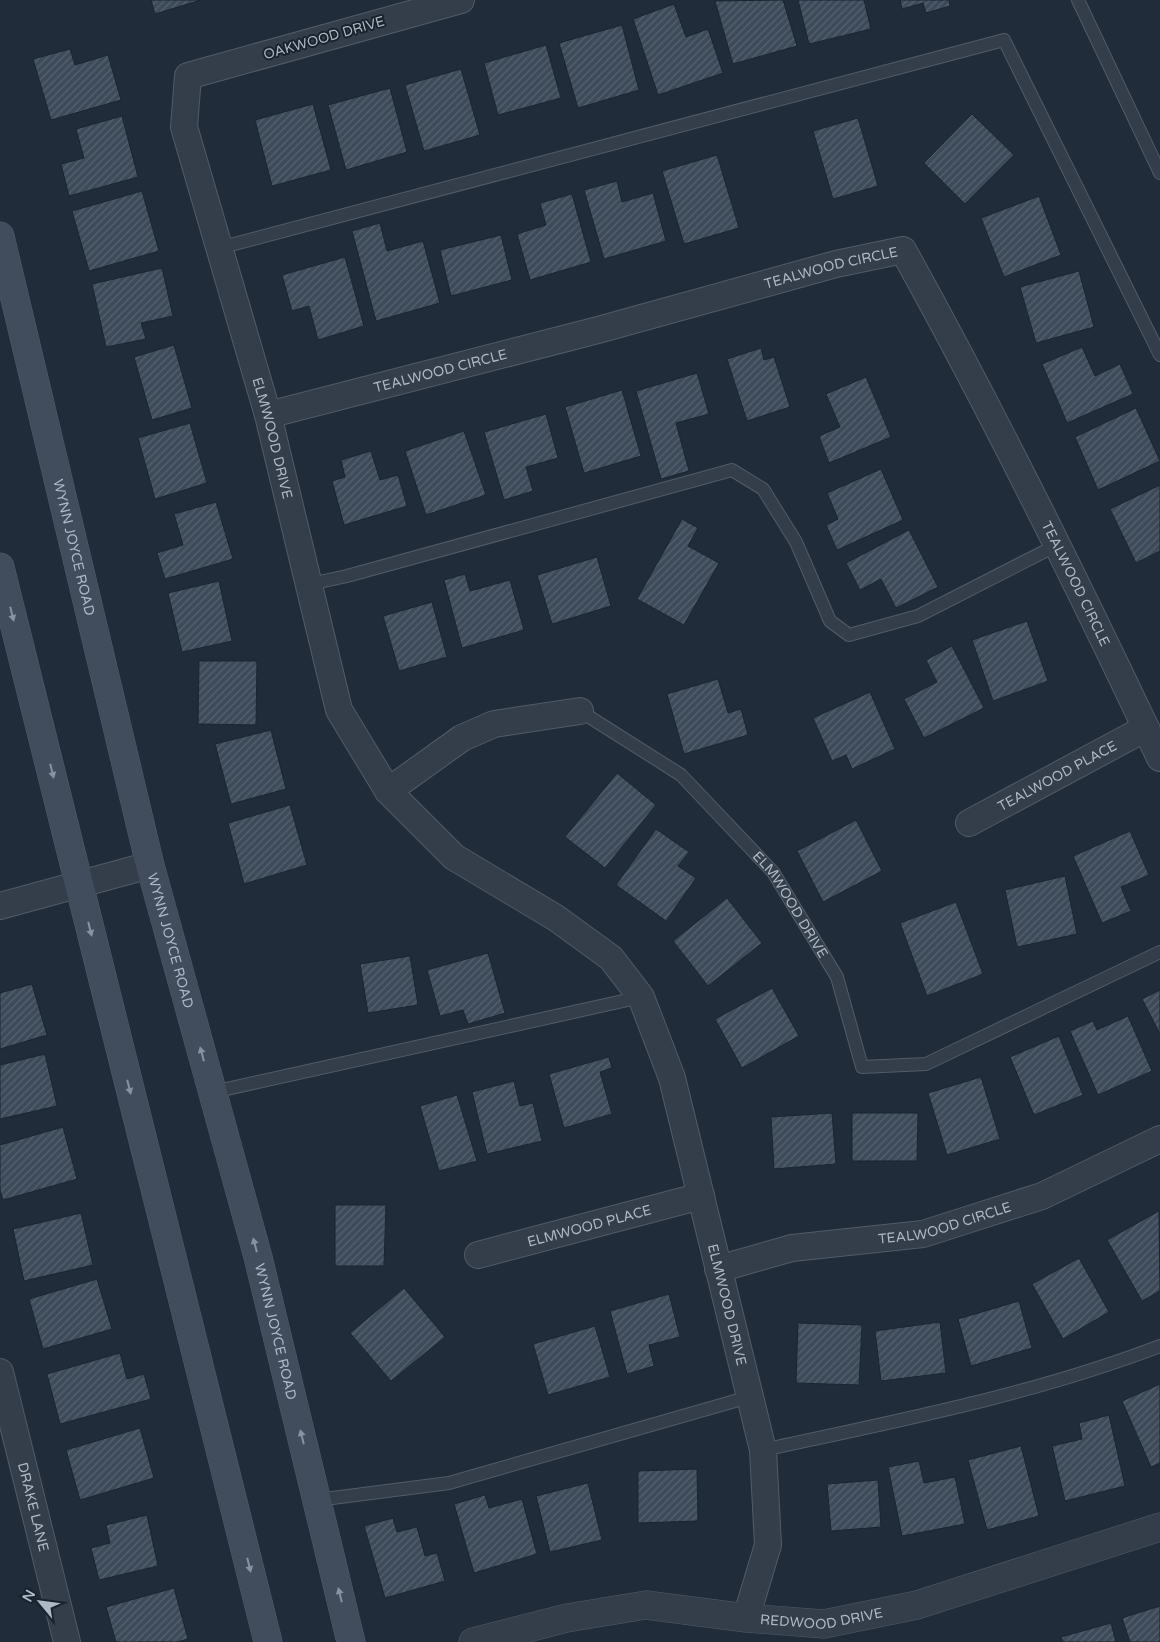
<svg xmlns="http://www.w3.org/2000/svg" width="1160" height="1642" viewBox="0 0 1160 1642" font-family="'Varela Round',sans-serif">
<defs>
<pattern id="building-hatch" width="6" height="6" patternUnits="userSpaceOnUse" patternTransform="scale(1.25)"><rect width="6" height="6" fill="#3c4a59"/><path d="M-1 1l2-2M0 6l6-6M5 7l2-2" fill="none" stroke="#56626f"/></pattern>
</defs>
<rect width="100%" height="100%" fill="#202c39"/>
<!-- building -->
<g fill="url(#building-hatch)" stroke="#1b2530">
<polygon points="151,0 201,0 155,14"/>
<polygon points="783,0 797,46 733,64 715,1"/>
<polygon points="798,0 864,0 871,29 809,44"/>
<polygon points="900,0 949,0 950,6 926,13 923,3 902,9"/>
<polygon points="674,4 686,37 708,29 723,73 658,95 633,19"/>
<polygon points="622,25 639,90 578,108 559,43"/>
<polygon points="546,45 561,98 498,115 484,63"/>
<polygon points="70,49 75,65 108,55 121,100 51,120 33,59"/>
<polygon points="461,69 480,135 424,151 405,85"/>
<polygon points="390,88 407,152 346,170 328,105"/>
<polygon points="313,104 331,170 272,186 255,120"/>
<polygon points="972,114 1014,155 965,204 924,163"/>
<polygon points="122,116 138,177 69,196 61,164 84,158 76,129"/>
<polygon points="858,118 878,186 833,199 813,131"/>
<polygon points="717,155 739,228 684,244 662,171"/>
<polygon points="617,181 622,202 653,193 666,241 604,259 584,190"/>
<polygon points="142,191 159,251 89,271 72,211"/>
<polygon points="572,194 591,262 530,280 517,234 546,225 540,203"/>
<polygon points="1039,196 1061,255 1004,277 981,218"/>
<polygon points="380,223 387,251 423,241 440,303 376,321 352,231"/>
<polygon points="501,235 512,280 451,296 440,250"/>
<polygon points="345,257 364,326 318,340 309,306 292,311 282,275"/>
<polygon points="162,268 173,316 141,323 146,339 106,347 92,284"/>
<polygon points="1079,271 1094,327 1036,343 1020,287"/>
<polygon points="174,345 192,408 152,420 134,357"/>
<polygon points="1082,347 1095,376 1120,364 1133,394 1067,423 1042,364"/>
<polygon points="761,348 764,360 774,357 790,407 747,421 727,359"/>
<polygon points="697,373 709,414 676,423 689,471 661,479 636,391"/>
<polygon points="866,377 891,437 829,463 819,436 840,427 826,394"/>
<polygon points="622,390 641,456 584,473 565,407"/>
<polygon points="1136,408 1160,461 1098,490 1075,437"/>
<polygon points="546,414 558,458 526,467 533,491 504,500 484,432"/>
<polygon points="190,423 207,483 155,499 138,438"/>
<polygon points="464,431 486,495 426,515 405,451"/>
<polygon points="371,451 380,480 398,475 407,506 344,525 332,481 345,477 341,460"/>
<polygon points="881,469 903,520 837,550 826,525 838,519 827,493"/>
<polygon points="1160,485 1160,551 1136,563 1110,509"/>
<polygon points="216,502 233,559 165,579 157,553 183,545 174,514"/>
<polygon points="682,519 698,528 688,546 719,563 684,625 637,599"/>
<polygon points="909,530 938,587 896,608 881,579 860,590 846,563"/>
<polygon points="597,557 611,606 552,624 537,575"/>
<polygon points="465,574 470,591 510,580 524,630 462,648 444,580"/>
<polygon points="219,581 232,641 182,652 168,593"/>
<polygon points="432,602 447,657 399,671 383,616"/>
<polygon points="1027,621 1048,681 993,701 972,640"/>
<polygon points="952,646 984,708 924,738 904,699 937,682 926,660"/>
<polygon points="199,661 257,661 256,725 198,724"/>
<polygon points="718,679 728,713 741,709 748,735 684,754 667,694"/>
<polygon points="870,692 895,749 852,769 846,755 832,761 813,718"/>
<polygon points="271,730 286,789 231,804 215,744"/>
<polygon points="617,773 656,805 605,868 565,837"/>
<polygon points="290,805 307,865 244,884 228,823"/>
<polygon points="856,820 882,871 823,902 797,851"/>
<polygon points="656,829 689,852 678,866 696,878 666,921 616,885"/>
<polygon points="1130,831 1149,875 1121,887 1131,911 1102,923 1073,856"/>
<polygon points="1065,876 1077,934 1017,947 1005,890"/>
<polygon points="727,898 762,943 708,986 673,941"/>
<polygon points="956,902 983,974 927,996 900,923"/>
<polygon points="488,953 505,1013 468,1024 463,1010 440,1016 427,970"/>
<polygon points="410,956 418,1005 368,1013 360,964"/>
<polygon points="32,984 47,1035 0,1049 0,993"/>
<polygon points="772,988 799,1036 742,1068 715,1019"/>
<polygon points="1160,990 1160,1034 1142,999"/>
<polygon points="1128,1016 1152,1071 1098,1095 1070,1031 1093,1021 1097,1030"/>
<polygon points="1059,1036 1083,1095 1034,1115 1010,1057"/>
<polygon points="45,1054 57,1106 0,1119 0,1065"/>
<polygon points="609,1057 612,1068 600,1072 612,1114 564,1128 549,1074"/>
<polygon points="981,1077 1000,1139 947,1155 928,1093"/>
<polygon points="514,1081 520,1106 533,1103 542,1141 487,1154 472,1092"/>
<polygon points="457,1095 477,1161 439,1171 420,1106"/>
<polygon points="832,1113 836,1164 774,1169 771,1117"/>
<polygon points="852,1113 918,1113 917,1161 852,1161"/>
<polygon points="63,1127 77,1179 3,1200 0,1190 0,1145"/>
<polygon points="335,1205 386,1205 384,1266 335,1266"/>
<polygon points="1159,1211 1160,1291 1142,1301 1107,1240"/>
<polygon points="81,1213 93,1265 24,1281 13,1229"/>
<polygon points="1079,1258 1109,1312 1063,1339 1032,1284"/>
<polygon points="97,1279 112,1329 43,1349 29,1299"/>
<polygon points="404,1288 445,1337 391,1381 350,1333"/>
<polygon points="669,1294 680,1337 649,1345 654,1366 627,1374 610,1311"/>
<polygon points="1019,1301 1032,1348 971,1366 958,1319"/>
<polygon points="940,1322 946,1373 881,1381 875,1331"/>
<polygon points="798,1323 862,1325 859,1385 796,1383"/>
<polygon points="595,1326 610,1377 548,1395 533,1344"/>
<polygon points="120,1353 127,1379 144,1374 151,1399 60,1424 47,1374"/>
<polygon points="1160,1384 1160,1463 1151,1467 1122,1401"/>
<polygon points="1109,1415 1125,1486 1065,1501 1052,1446 1082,1439 1079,1423"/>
<polygon points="140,1428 154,1478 80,1500 66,1450"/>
<polygon points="1021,1446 1039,1516 987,1530 968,1460"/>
<polygon points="919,1461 924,1483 955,1477 965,1524 902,1536 888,1467"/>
<polygon points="697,1469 698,1521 638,1523 638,1471"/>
<polygon points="878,1480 881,1527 831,1531 827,1484"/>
<polygon points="588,1483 602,1540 550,1552 536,1496"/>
<polygon points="485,1495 489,1508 522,1499 537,1554 474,1573 454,1504"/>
<polygon points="147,1515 158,1566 99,1580 91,1548 110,1543 106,1525"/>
<polygon points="393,1518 397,1532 417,1527 425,1556 437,1553 445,1581 385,1598 364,1526"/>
<polygon points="174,1588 188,1639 177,1642 116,1642 106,1607"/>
<polygon points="1160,1606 1160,1642 1130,1642 1122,1618"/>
<polygon points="1111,1623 1116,1642 1063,1642 1061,1637"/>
</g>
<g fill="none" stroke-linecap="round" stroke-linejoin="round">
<!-- service casing -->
<g stroke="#515c67" stroke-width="14">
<g id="service">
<polyline points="1078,0 1160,173"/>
<polyline points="219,248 1004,40 1160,355"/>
<polyline points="310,584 347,576 732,470 763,489 796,542 830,621 849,635 918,616 1059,544"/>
<path id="s1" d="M 580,711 L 681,775 L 773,872 L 837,977 L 862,1067 L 926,1064 L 1160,952"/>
<polyline points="213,1092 641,997"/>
<path d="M 763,1450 C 896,1421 1032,1395 1160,1346"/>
<polyline points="317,1500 449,1483 749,1397"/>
</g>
</g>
<!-- minor casing -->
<g stroke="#515c67" stroke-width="28">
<g id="minor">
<path id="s2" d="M 461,0 L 188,76 L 184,127 L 268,415 L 339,710 L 388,791 L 454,857 L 556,918 L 611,958 L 641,997 L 672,1078 L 763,1450 L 768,1545 L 746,1618"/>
<path id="s3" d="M 268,415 L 598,330 L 836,264 L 903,250 C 995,416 1079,586 1160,758"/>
<polyline points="388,791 462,738 494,724 580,711"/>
<path id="s4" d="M 969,823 L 1146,728"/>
<polyline points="0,906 150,865"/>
<path id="s5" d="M 478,1255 L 701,1196"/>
<path id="s6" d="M 718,1269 L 792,1248 L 923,1234 L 1042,1196 L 1160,1139"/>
<path id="s7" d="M 0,1372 L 67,1642"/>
</g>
</g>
<!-- tertiary casing -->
<g stroke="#515c67" stroke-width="29">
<g id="tertiary">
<path id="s8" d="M 473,1642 L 567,1618 L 646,1605 L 746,1618 L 824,1624 L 917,1605 L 1160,1527"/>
</g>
</g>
<!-- secondary casing -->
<g stroke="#515c67" stroke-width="29">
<g id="secondary">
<path id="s9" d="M 0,236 L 150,865 L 258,1257 L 351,1642"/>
<polyline points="0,567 268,1642"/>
</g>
</g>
<!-- service -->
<use href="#service" stroke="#343e4a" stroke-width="12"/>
<!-- minor -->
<use href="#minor" stroke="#343e4a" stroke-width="26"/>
<!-- tertiary -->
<use href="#tertiary" stroke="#343e4a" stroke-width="28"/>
<!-- secondary -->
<use href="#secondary" stroke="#414d5d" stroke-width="28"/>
</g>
<!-- one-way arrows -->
<defs><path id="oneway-solid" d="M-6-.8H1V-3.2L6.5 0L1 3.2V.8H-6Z" transform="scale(1.25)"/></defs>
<g fill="#8893a1">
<use href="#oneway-solid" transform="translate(12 614) rotate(76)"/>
<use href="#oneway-solid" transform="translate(52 771) rotate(76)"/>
<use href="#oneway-solid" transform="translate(90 929) rotate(76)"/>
<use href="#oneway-solid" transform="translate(202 1054) rotate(-105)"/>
<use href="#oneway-solid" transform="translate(129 1087) rotate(76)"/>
<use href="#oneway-solid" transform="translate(255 1245) rotate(-105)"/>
<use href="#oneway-solid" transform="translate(302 1437) rotate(-104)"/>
<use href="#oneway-solid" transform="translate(249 1565) rotate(76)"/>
<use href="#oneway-solid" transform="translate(340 1595) rotate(-104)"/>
</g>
<g text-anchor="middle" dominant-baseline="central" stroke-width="4" stroke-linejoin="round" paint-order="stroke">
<!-- street labels -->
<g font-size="14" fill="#aeb9c6" stroke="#19232e">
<text transform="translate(324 38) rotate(-16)">OAKWOOD DRIVE</text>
<text stroke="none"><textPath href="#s3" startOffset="582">TEALWOOD CIRCLE</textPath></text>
<text stroke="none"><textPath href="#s3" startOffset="178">TEALWOOD CIRCLE</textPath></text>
<text stroke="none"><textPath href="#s2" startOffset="658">ELMWOOD DRIVE</textPath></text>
<text stroke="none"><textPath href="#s9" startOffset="320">WYNN JOYCE ROAD</textPath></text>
<text stroke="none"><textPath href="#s3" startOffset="1032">TEALWOOD CIRCLE</textPath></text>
<text stroke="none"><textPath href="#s4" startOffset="100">TEALWOOD PLACE</textPath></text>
<text stroke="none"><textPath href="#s1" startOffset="290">ELMWOOD DRIVE</textPath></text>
<text stroke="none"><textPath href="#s9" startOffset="725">WYNN JOYCE ROAD</textPath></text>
<text stroke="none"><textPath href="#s6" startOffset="232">TEALWOOD CIRCLE</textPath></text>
<text stroke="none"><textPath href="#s5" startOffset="115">ELMWOOD PLACE</textPath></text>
<text stroke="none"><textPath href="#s2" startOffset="1682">ELMWOOD DRIVE</textPath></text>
<text stroke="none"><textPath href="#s9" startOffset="1130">WYNN JOYCE ROAD</textPath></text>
<text stroke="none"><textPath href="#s7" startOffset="139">DRAKE LANE</textPath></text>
<text stroke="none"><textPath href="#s8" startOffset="354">REDWOOD DRIVE</textPath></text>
</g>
</g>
<!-- north arrow -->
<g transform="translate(40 1602) rotate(299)" stroke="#19232e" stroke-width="4" paint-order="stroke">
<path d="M0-4L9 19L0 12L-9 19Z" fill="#aeb9c6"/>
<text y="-8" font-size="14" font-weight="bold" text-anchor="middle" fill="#aeb9c6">N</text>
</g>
</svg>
